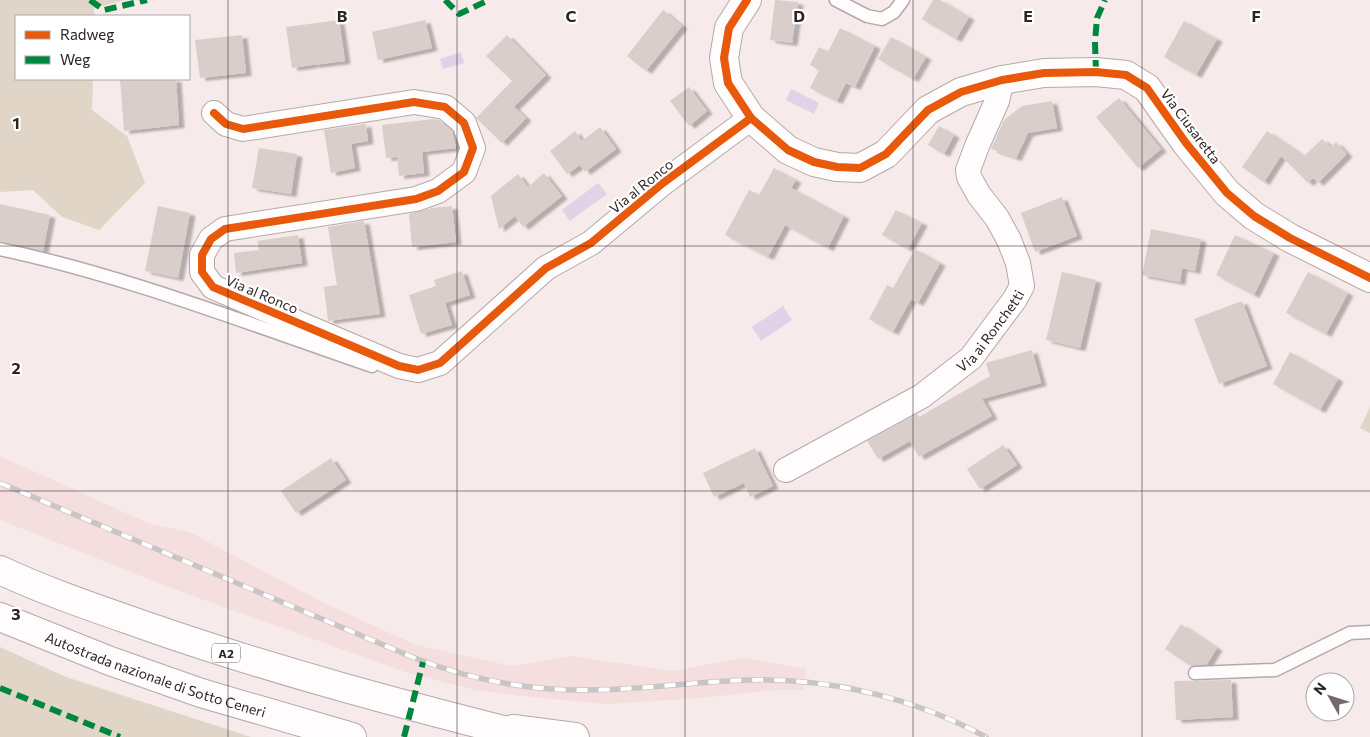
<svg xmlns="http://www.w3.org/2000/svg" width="1370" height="737" viewBox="0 0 1370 737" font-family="Commissioner,sans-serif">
<defs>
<filter id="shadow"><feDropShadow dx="5.5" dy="3" stdDeviation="1" flood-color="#0004"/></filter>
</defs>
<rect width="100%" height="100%" fill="#f7eaea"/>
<!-- built -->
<polygon fill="#f5dede" points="0,456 148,523 189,532 326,604 416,645 511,666 571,656 672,671 744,658 806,669 803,690 773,690 701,698 607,704 531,697 475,690 408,673 171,588 0,520"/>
<!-- green -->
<g fill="#e0d5c7">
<polygon points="0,0 125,0 94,8 94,16 16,16 16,79 93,79 92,110 127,136 145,183 99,230 62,217 33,190 0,192"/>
<polygon points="1370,407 1370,433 1360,428"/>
<polygon points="0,647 66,677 251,737 0,737"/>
</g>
<!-- water -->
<g fill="#e2d2e7">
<polygon points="461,52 464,63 443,69 440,59"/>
<polygon points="791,89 819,103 814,114 786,100"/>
<polygon points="598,183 607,194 570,221 562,210"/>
<polygon points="783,306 792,320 761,341 752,327"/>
</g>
<!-- building -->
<g fill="#daceca" filter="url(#shadow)">
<polygon points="775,0 798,2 792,43 770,40"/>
<polygon points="933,0 940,0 969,17 956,39 922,19"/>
<polygon points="663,10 682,26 646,71 627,56"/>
<polygon points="339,20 345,61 313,65 313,61 312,65 292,68 286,27"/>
<polygon points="425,20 432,48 378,60 372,32"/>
<polygon points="1184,21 1217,39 1196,75 1164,57"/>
<polygon points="840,28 875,46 855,87 846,83 837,101 810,88 819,70 810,65 819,47 828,52"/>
<polygon points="242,35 246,73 200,78 195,40"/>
<polygon points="507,35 546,75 514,107 526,118 502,143 476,118 512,81 486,56"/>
<polygon points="891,37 926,57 913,79 878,59"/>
<polygon points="120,79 176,79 179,125 124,131"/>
<polygon points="689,87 707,111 689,126 670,101"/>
<polygon points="1119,98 1161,149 1138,168 1096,117"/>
<polygon points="1052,101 1057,128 1028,133 1016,158 991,149 1004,120 1022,106"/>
<polygon points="433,119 439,120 452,131 456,148 422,152 424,173 399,176 397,157 386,158 382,125"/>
<polygon points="366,124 368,141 351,144 355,168 331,173 324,130"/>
<polygon points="939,126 954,135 944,154 928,145"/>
<polygon points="600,127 616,149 585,172 580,165 567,174 550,151 575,131 582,141"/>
<polygon points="1267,131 1304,156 1322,139 1331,147 1336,142 1347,154 1318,183 1313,178 1308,183 1281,156 1264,182 1242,167"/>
<polygon points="259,148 297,154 291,194 252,188"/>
<polygon points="774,168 796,180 791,188 844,216 828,248 785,225 768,257 725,235 749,190 759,195"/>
<polygon points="544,173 562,196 523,227 515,216 499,229 491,196 518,174 528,187"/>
<polygon points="1062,197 1077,236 1035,252 1021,213"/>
<polygon points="0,204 50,215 43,251 0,241"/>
<polygon points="158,206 190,213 178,278 145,271"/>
<polygon points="452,206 456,242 412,247 409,214 432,208"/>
<polygon points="896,210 922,223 908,249 882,235"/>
<polygon points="364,221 380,314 328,321 324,287 337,285 328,227"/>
<polygon points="1151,229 1201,239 1195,271 1182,268 1180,282 1142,275"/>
<polygon points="298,235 302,263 236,273 234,253 259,250 257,241"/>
<polygon points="1235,235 1274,253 1254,295 1216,275"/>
<polygon points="915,249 940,263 918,303 911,299 893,332 869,319 887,285 893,288"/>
<polygon points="462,271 470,295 445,303 452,325 421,334 409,295 436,286 434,280"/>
<polygon points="1062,272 1096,280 1080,348 1046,340"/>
<polygon points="1308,272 1348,293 1326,334 1286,313"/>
<polygon points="1242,301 1267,366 1219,384 1194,319"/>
<polygon points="1032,350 1041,383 982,399 992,416 919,457 910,441 878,459 867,441 917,414 919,417 990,376 986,363"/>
<polygon points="1290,352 1338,379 1320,410 1273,384"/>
<polygon points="1003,445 1017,465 980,489 967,469"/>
<polygon points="755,448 773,486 750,497 744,483 714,497 703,473"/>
<polygon points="331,458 346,480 296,513 281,491"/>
<polygon points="1181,624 1217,648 1207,664 1191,666 1165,649"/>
<polygon points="1231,680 1233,717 1176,720 1174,681"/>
</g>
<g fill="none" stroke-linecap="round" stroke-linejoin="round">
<!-- service casing -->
<g stroke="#b4a9a9" stroke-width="15">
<g id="service">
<polyline points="836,0 867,16 882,19 894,12 903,0"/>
<path d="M 0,249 C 127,276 249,324 372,366"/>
<polyline points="1195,673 1275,670 1350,633 1370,632"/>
</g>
</g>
<!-- minor casing -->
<g stroke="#b4a9a9" stroke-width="26">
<g id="minor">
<polyline points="214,113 226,124 243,129 414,102 445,107 464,123 473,148 464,172 438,191 416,199 225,229 211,239 202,255 202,272 213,287 399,366 418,370 440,363 546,268 591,243 663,183 751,118"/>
<path id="s1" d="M 786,470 L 922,396 L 971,358 L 1015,299 L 1022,286 L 1018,263 L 1009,240 L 997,218 L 979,195 L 969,177 L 968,170 L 977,146 L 997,101 L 1002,80"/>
</g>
</g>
<!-- tertiary casing -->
<g stroke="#b4a9a9" stroke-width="30">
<polyline id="tertiary" points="747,0 729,28 724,58 728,83 751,118 788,150 814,162 837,167 860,168 886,154 928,110 961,92 1002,80 1044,73 1096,72 1126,75 1147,88 1186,143 1227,193 1254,216 1290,238 1370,278"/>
</g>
<!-- motorway casing -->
<g stroke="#b4a9a9" stroke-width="30">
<g id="motorway">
<path d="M 0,570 C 49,593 101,610 152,628 C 276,671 404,705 531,737"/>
<path id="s2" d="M 0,617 L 110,661 L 201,693 L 352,737"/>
<polyline points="513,729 575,737"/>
</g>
</g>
<!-- service -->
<use href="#service" stroke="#fefcfc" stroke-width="12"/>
<!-- minor -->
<use href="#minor" stroke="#fefcfc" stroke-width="24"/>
<!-- tertiary -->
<use href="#tertiary" stroke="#fefcfc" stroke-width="28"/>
<!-- motorway -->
<use href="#motorway" stroke="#fefcfc" stroke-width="28"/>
<!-- rail casing -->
<g stroke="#c9c5c5" stroke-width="5.5">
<path id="rail" d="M 0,483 L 412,657 C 453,673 496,684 540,688 C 610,695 679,682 749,680 C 831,678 914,698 986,737"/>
</g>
<!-- rail -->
<use href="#rail" stroke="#fff" stroke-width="4" stroke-dasharray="11" stroke-linecap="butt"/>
<!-- quiet -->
<g stroke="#00873e" stroke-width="6" stroke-dasharray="12 6" stroke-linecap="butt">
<polyline points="90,0 104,10 147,0"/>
<polyline points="445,0 459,14 489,0"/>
<polyline points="1096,72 1095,42 1097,18 1105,0"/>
<polyline points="0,688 120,737"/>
<polyline points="404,737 423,662"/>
</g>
<!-- cycleway casing -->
<g stroke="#fff" stroke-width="11">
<g id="cycleway">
<polyline points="747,0 729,28 724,58 728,83 751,118 788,150 814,162 837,167 860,168 886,154 928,110 961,92 1002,80 1044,73 1096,72 1126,75 1147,88 1186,143 1227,193 1254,216 1290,238 1370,278"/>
<polyline points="214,113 226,124 243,129 414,102 445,107 464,123 473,148 464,172 438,191 416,199 225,229 211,239 202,255 202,272 213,287 399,366 418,370 440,363 546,268 591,243 663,183 751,118"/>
</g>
</g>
<!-- cycleway -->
<use href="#cycleway" stroke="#e8590c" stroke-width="8"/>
</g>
<!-- grid -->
<path fill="none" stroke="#2f2424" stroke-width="1" stroke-opacity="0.55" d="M 228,0 L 228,737M 457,0 L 457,737M 685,0 L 685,737M 913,0 L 913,737M 1142,0 L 1142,737M 0,246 L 1370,246M 0,491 L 1370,491"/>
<g text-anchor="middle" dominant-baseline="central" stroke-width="4.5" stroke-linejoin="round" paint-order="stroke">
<!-- shield labels -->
<rect fill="#fff" stroke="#6d6666" stroke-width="1" x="212" y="643.5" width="28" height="19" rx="4"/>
<g font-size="12" font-weight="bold" fill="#2f2424">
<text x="226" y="653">A2</text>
</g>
<!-- street labels -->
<g font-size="14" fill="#2f2424" stroke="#fff">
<text transform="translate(1191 126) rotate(53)">Via Ciusaretta</text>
<text transform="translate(641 186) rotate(-39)">Via al Ronco</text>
<text transform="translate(262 294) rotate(23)">Via al Ronco</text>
<text stroke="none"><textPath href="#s1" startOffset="250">Via ai Ronchetti</textPath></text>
<text stroke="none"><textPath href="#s2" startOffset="166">Autostrada nazionale di Sotto Ceneri</textPath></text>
</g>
</g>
<g font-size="16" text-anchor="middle" font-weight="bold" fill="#2f2424" stroke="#fff" stroke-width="4.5" stroke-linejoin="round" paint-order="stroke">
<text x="342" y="22">B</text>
<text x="571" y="22">C</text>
<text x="799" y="22">D</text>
<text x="1028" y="22">E</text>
<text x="1256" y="22">F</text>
<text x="16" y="129">1</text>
<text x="16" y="374">2</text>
<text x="16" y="620">3</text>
</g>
<!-- legend -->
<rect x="15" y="15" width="175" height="65" fill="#ffffff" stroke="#aca7a7"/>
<rect x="25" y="31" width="25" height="8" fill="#e8590c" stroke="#aca7a7"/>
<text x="60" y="40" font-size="15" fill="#2f2424">Radweg</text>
<rect x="25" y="56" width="25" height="8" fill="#00873e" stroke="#aca7a7"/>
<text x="60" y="65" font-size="15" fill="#2f2424">Weg</text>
<!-- north arrow -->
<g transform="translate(1330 697) rotate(309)"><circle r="24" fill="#ffffff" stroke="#aca7a7"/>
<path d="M0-4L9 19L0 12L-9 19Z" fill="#756969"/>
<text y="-8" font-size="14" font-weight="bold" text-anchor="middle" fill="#2f2424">N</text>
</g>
</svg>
